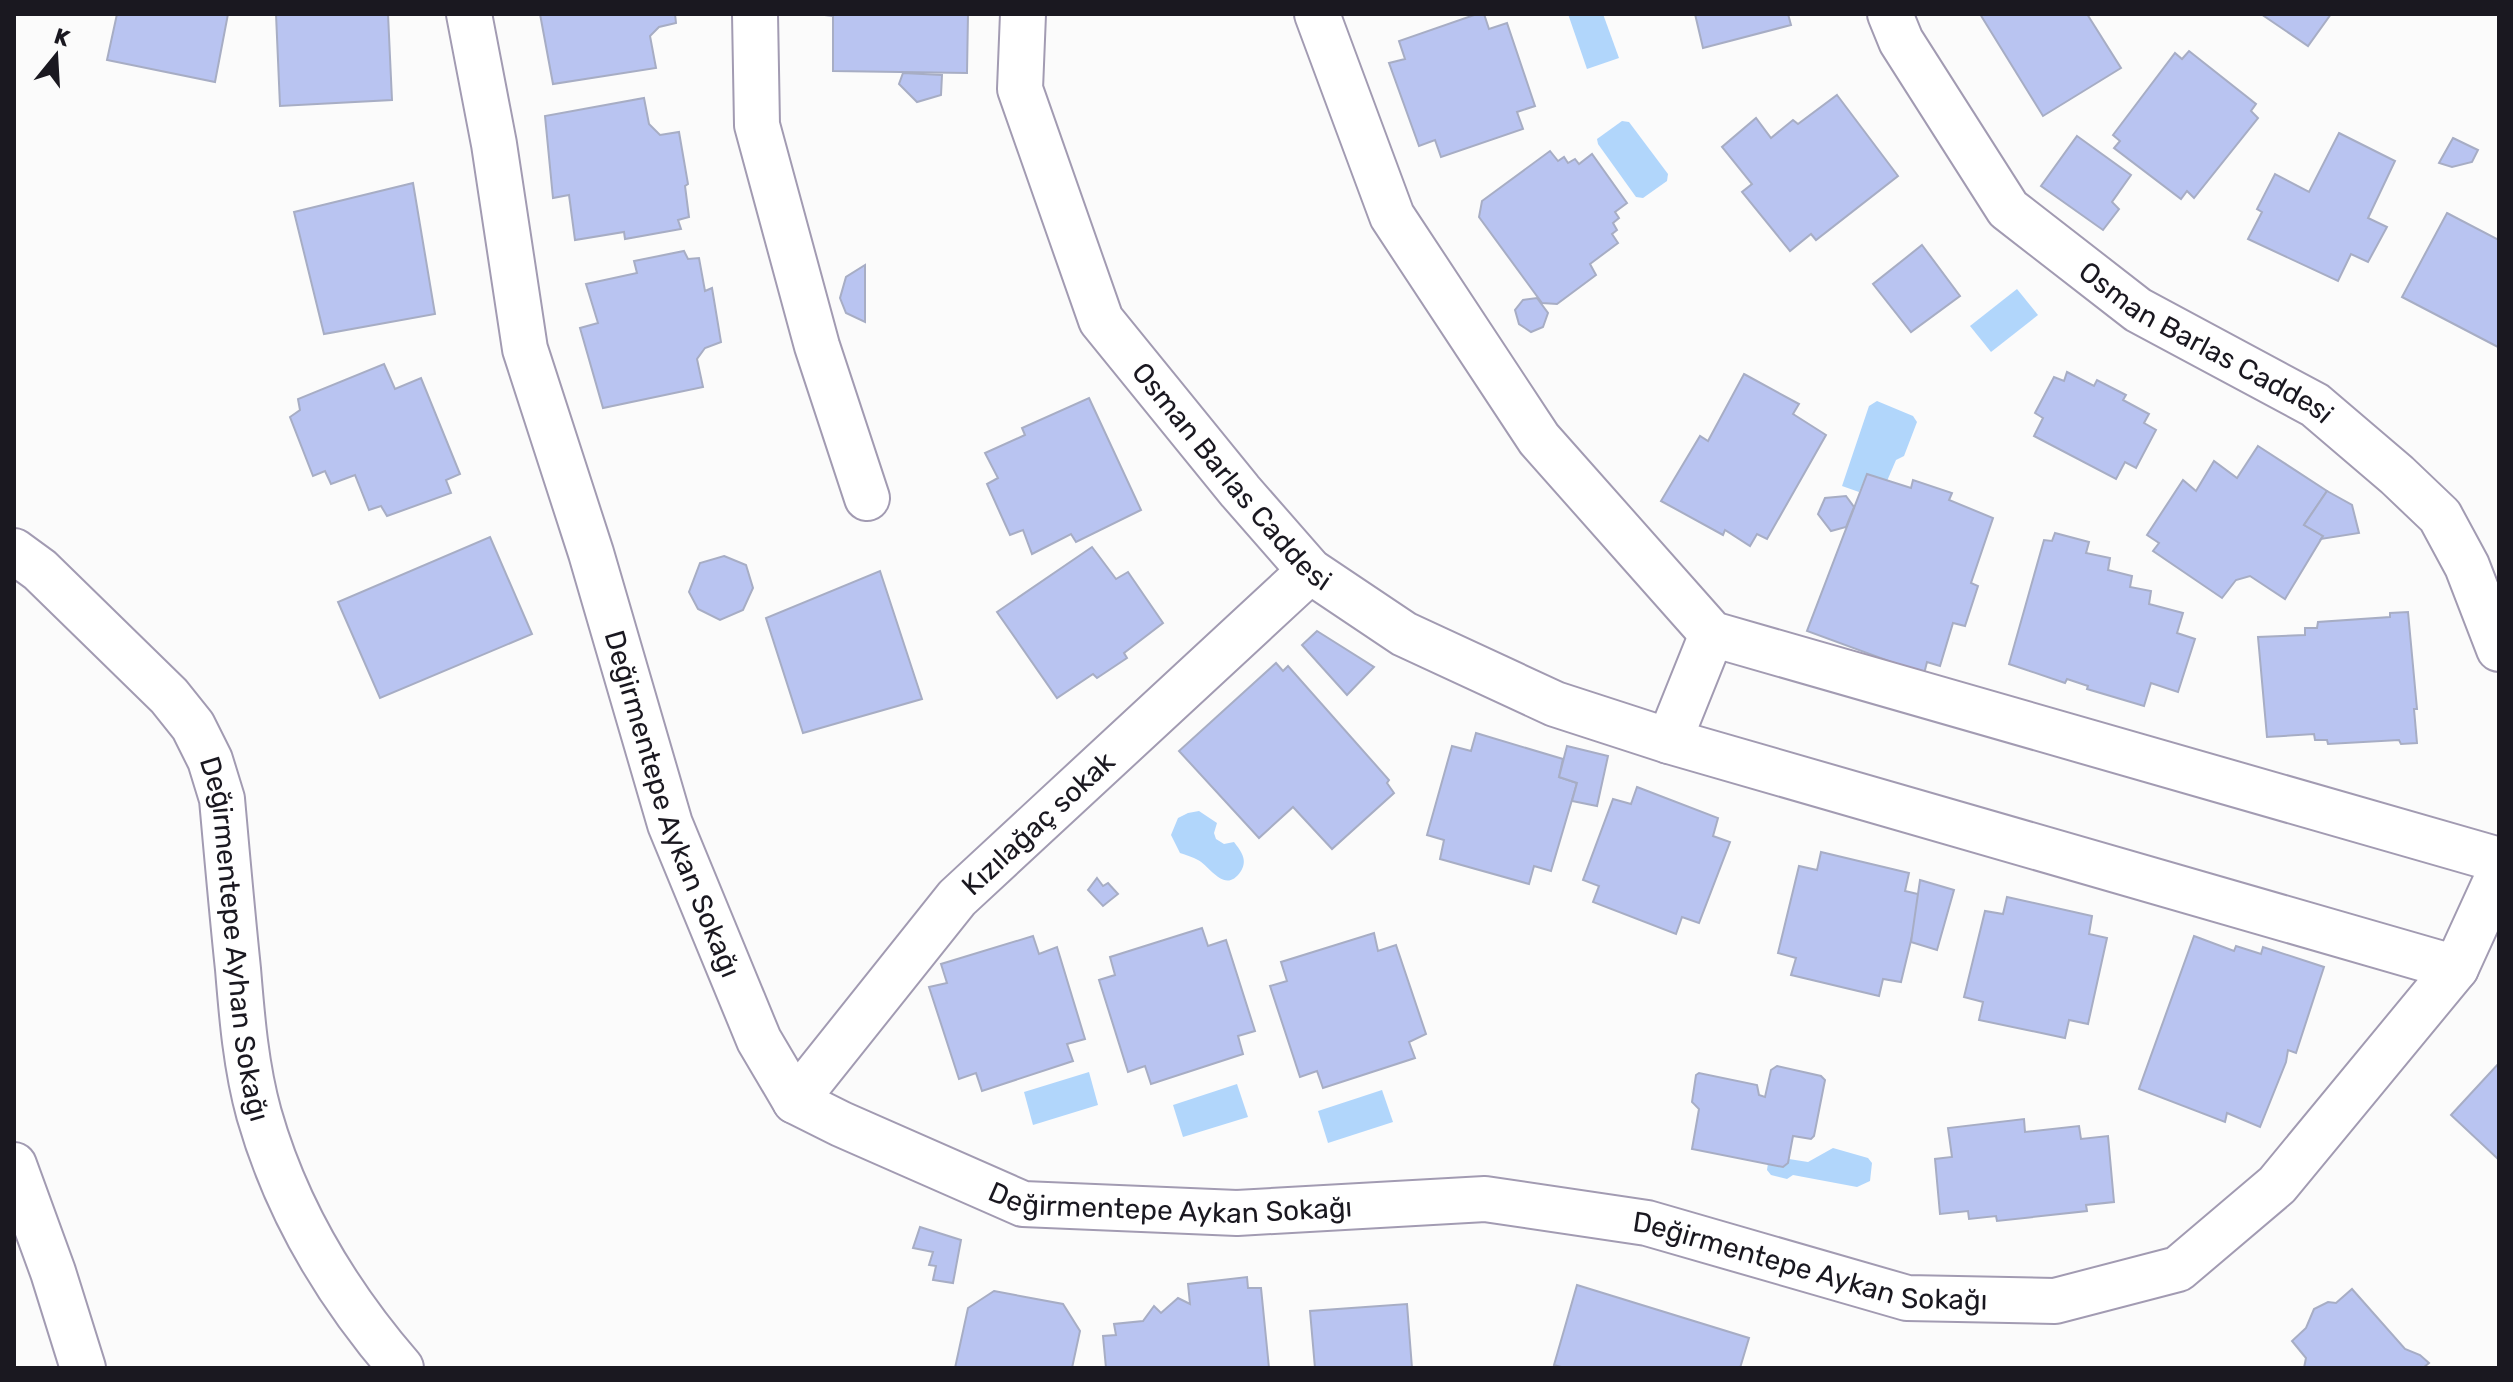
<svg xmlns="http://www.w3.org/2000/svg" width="2513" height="1382" viewBox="0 0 2513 1382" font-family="Rubik,sans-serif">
<rect width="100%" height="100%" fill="#fbfbfb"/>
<!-- water -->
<g fill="#b1d6fb">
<polygon points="1568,14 1603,14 1619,58 1587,69"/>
<polygon points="1622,121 1629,122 1668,174 1667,181 1643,198 1636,197 1598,144 1597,139"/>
<polygon points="2017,289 2038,315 1991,352 1970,326"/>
<polygon points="1877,401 1913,416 1917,422 1904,456 1896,460 1887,481 1867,474 1859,492 1842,486 1869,406"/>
<path d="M 1199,811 L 1217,823 L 1214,833 L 1216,839 L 1224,844 L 1234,842 C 1241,851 1248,860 1241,871 C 1225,895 1211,867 1198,860 C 1193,857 1186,855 1180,853 L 1171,835 L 1178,818 L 1188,813 Z"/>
<polygon points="1089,1072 1098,1105 1033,1125 1024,1092"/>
<polygon points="1237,1084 1248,1117 1183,1137 1173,1105"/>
<polygon points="1382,1090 1393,1122 1328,1143 1318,1111"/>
<polygon points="1833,1148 1868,1158 1872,1163 1870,1181 1857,1187 1793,1175 1787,1179 1771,1175 1767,1170 1768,1163 1783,1167 1788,1163 1789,1159 1808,1162"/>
</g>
<!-- building -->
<g fill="#b9c4f1" stroke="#a7adc4" stroke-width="2">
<polygon points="117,14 228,14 215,82 107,60"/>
<polygon points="276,14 388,14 392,100 280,106"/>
<polygon points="540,14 675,14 676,23 659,27 650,36 656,68 553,84"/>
<polygon points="816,14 968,14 967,73 833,71 833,16"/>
<polygon points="1477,14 1484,14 1489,29 1507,23 1535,106 1517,112 1523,129 1441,157 1435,140 1419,146 1389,63 1405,59 1399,41"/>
<polygon points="1695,14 1788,14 1791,25 1703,48"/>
<polygon points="1980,14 2087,14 2121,68 2043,116"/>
<polygon points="2261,14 2331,14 2308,46"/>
<polygon points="2189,51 2256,104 2251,111 2258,118 2194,198 2187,191 2181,199 2114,148 2120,141 2113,135 2175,53 2182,59"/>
<polygon points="903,73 942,75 941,95 917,102 899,84"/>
<polygon points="1837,95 1898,176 1816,240 1811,234 1790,251 1742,192 1752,184 1722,147 1756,118 1771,138 1793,120 1798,124"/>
<polygon points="644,98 649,124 660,135 679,132 688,184 685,186 689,217 678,220 681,229 625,239 624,232 575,240 569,195 553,198 545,116"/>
<polygon points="2339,133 2395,161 2368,218 2387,227 2368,262 2351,254 2338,281 2248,239 2262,212 2257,209 2275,174 2309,192"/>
<polygon points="2077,136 2131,175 2112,202 2119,209 2103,230 2041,186"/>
<polygon points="2453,138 2478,150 2472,162 2452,167 2439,163"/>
<polygon points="1550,151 1558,161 1564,157 1568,163 1575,159 1579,164 1592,154 1627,203 1615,212 1619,218 1613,223 1617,230 1612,234 1618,243 1590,264 1596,275 1557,304 1542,303 1479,217 1482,201"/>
<polygon points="413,183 435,314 324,334 294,212"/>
<polygon points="2447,213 2499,240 2498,347 2402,297"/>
<polygon points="1922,245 1960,296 1911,332 1873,284"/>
<polygon points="684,251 688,259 699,258 705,291 712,288 721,342 705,348 697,359 703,387 603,408 580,328 598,323 586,284 637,273 634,261"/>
<polygon points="865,265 865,322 846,313 840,298 846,277"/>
<polygon points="1537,298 1548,313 1543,327 1531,332 1519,324 1515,310 1523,300"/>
<polygon points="384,364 395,389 421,378 460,474 446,480 451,493 387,516 381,506 369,510 355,475 331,484 325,471 313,476 290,417 300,410 298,399"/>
<polygon points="2067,372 2094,386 2097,380 2126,395 2123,400 2149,414 2144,423 2156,430 2136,468 2125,462 2116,479 2034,436 2043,418 2035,413 2054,377 2064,381"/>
<polygon points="1744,374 1799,404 1793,414 1826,435 1767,539 1757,534 1750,546 1725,530 1723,535 1661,501 1700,436 1708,441"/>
<polygon points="1089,398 1141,510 1076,542 1071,534 1032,554 1023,530 1010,535 987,484 998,478 985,453 1025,435 1022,428"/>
<polygon points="2258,446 2327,491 2304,525 2323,536 2285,599 2250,576 2236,580 2222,598 2153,551 2159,543 2147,535 2183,480 2196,491 2214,461 2237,478"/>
<polygon points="1867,474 1911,488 1913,480 1952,493 1949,500 1993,518 1971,583 1978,586 1965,626 1953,623 1940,666 1927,662 1924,674 1807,631"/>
<polygon points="2327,491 2352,505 2359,533 2321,539 2323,536 2304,525"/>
<polygon points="1846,496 1854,507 1846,527 1831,531 1818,514 1825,498"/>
<polygon points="2055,533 2089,542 2086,553 2110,558 2108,570 2132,576 2130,587 2151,591 2149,604 2183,613 2177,633 2195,639 2178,692 2151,683 2144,706 2087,689 2088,686 2067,679 2065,683 2009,664 2044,540 2052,541"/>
<polygon points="490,537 532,634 380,698 338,602"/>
<polygon points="1092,547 1116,579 1128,572 1163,623 1124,653 1127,658 1097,678 1093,674 1057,698 997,612"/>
<polygon points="724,556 746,565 753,588 743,610 720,620 698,609 689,592 700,563"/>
<polygon points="880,571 922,699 803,733 766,618"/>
<polygon points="2408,612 2417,709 2414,709 2417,743 2401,744 2399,740 2328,744 2327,740 2315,740 2314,734 2267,737 2258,637 2305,635 2305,628 2317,628 2318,622 2390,617 2390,613"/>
<polygon points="1317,631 1374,667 1347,695 1302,645"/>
<polygon points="1276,663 1283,671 1288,666 1389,780 1387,783 1394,793 1332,849 1293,807 1259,838 1179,751"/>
<polygon points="1476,733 1563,759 1559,777 1577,783 1551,871 1534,866 1529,884 1440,859 1444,840 1427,835 1452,746 1471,751"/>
<polygon points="1567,746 1608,756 1597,806 1572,801 1577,783 1559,777"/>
<polygon points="1637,787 1718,818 1713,836 1730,842 1699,923 1682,917 1676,934 1593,902 1599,886 1583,880 1613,799 1631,804"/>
<polygon points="1821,852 1909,873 1905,891 1922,895 1901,982 1883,979 1879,996 1791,975 1796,958 1778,953 1799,866 1817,870"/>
<polygon points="1097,878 1103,886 1108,883 1118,894 1103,906 1088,890"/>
<polygon points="1920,880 1954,890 1937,950 1911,942"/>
<polygon points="2007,897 2092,916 2089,934 2107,938 2088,1024 2069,1020 2065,1038 1979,1020 1983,1002 1964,997 1985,911 2003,914"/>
<polygon points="1202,928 1208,946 1226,940 1255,1031 1238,1036 1243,1054 1151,1084 1145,1066 1128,1072 1099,980 1115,975 1110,957"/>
<polygon points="1374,933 1378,951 1396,945 1426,1034 1409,1042 1415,1058 1323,1088 1317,1071 1300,1077 1270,986 1287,981 1281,962"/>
<polygon points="1033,936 1039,954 1057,947 1085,1039 1067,1044 1073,1061 982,1091 976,1073 959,1079 929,987 947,983 941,964"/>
<polygon points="2194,936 2234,951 2236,946 2261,954 2263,947 2324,967 2296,1053 2288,1050 2286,1062 2260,1127 2227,1113 2225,1122 2139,1089"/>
<polygon points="2499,1063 2499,1160 2451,1115"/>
<polygon points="1777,1066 1821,1076 1825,1080 1814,1136 1811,1139 1793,1136 1788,1163 1783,1167 1692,1149 1699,1109 1692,1102 1696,1075 1699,1073 1757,1085 1759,1095 1765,1097 1771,1070"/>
<polygon points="2024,1119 2025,1132 2079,1126 2081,1139 2108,1136 2114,1202 2086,1205 2087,1211 1997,1221 1996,1216 1969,1219 1968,1211 1940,1214 1935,1159 1952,1157 1948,1128"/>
<polygon points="920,1227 961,1240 953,1283 933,1280 936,1266 929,1265 933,1252 913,1248"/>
<polygon points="1247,1277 1248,1288 1261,1288 1269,1368 1106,1368 1103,1336 1116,1335 1114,1324 1143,1321 1154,1306 1161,1313 1178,1298 1190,1304 1188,1284"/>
<polygon points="1577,1285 1749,1338 1740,1368 1565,1368 1554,1365"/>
<polygon points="2352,1289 2405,1349 2420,1355 2429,1363 2423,1368 2304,1368 2306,1358 2292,1341 2306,1328 2314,1309 2328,1302 2336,1303"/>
<polygon points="994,1291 1063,1304 1080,1331 1072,1368 955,1368 968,1308"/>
<polygon points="1407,1304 1412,1368 1315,1368 1310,1311"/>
</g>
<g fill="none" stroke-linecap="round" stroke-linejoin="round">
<!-- street casing -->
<g stroke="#a29bb2" stroke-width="48">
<g id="street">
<path id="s1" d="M 469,14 L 494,144 L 525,349 L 591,553 L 670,824 L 759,1040 L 795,1101 L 841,1124 L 1023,1204 L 1237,1213 L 1485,1199 L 1647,1223 L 1907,1298 L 2055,1301 L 2178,1269 L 2277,1185 L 2456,968 L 2499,874"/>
<polyline points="755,14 757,125 817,346 867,498"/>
<path id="s2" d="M 1023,14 L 1020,89 L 1101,320 L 1240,491 L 1310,571 L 1404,634 L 1555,704 L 1669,741 L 1712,634"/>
<polyline points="1317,14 1392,216 1539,439 1712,634 2499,860"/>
<path id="s3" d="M 1890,14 L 1901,41 L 2008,209 L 2138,310 L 2315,405 L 2397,475 L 2440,516 L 2467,566 L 2499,649"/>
<path id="s4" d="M 14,551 L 40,570 L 169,696 L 193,726 L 210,760 L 222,799 C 227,855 232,912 238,969 C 242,1018 246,1067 259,1114 C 286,1209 337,1294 401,1368"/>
<polyline points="1669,741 2456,968"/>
<path id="s5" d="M 795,1101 L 957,898 L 1310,571"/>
<polyline points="14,1165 53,1272 83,1368"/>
</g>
</g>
<!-- street -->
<use href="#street" stroke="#fff" stroke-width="44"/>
</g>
<g text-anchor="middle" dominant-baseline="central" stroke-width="6" stroke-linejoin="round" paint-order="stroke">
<!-- street labels -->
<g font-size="28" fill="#1a1820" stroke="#fbfbfb">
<text stroke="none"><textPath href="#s3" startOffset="468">Osman Barlas Caddesi</textPath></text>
<text stroke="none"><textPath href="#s2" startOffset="524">Osman Barlas Caddesi</textPath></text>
<text stroke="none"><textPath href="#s1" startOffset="818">Değirmentepe Aykan Sokağı</textPath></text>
<text stroke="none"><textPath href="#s5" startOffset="370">Kızılağaç sokak</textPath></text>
<text stroke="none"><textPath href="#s4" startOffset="470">Değirmentepe Ayhan Sokağı</textPath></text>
<text stroke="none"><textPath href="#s1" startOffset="1538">Değirmentepe Aykan Sokağı</textPath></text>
<text stroke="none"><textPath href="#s1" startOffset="2186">Değirmentepe Aykan Sokağı</textPath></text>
</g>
</g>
<!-- border -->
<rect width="2513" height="1382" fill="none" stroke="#1a1820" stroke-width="32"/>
<!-- north arrow -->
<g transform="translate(56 56) rotate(18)" stroke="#fbfbfb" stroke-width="6" paint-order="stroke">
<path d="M0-6L14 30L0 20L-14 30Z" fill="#1a1820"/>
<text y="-12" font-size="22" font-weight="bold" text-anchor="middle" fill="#1a1820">K</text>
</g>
</svg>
